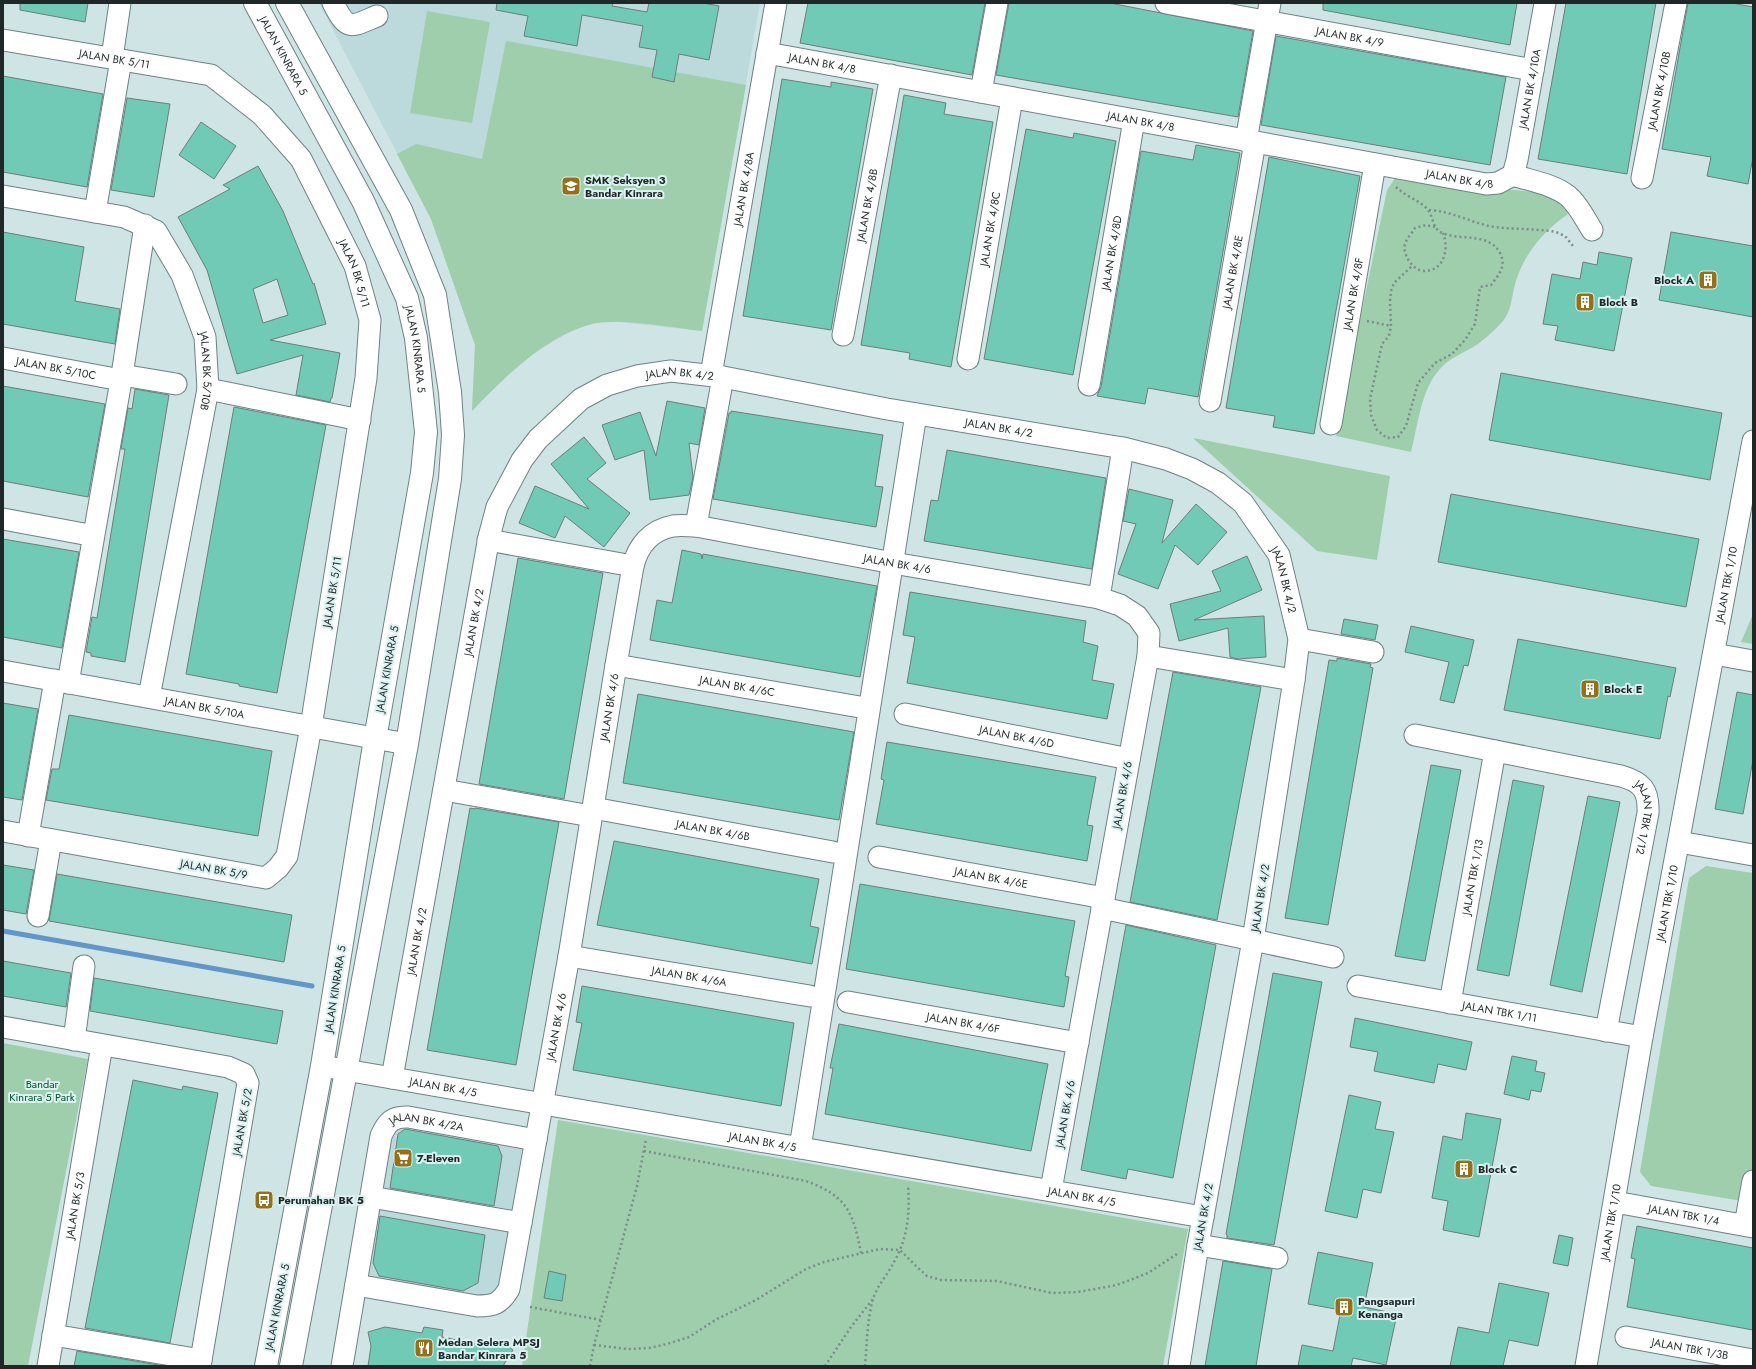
<svg xmlns="http://www.w3.org/2000/svg" width="1756" height="1369" viewBox="0 0 1756 1369" font-family="Jost,sans-serif">
<rect width="100%" height="100%" fill="#cfe4e5"/>
<!-- built -->
<g fill="#bcdadc">
<polygon points="319,3 760,3 702,331 618,322 592,323 568,333 536,352 506,376 472,411 475,345 431,219"/>
<polygon points="401,1123 528,1145 503,1287 492,1300 365,1281 388,1136"/>
</g>
<!-- green -->
<g fill="#9fceac">
<polygon points="427,11 490,22 472,123 410,113"/>
<path d="M 506,41 L 746,85 L 702,331 C 673,328 618,317 592,324 C 545,336 504,378 472,411 L 475,345 L 431,219 L 397,154 L 416,144 L 482,159 Z"/>
<path d="M 1396,177 L 1579,197 L 1577,208 C 1548,226 1525,250 1515,284 C 1512,296 1511,312 1503,321 C 1496,329 1486,338 1478,344 C 1466,352 1449,358 1440,369 C 1421,389 1418,425 1411,452 L 1336,436 L 1387,190 Z"/>
<polygon points="1193,438 1390,476 1377,560 1317,551"/>
<polygon points="1753,614 1753,644 1741,642"/>
<polygon points="1706,866 1753,873 1753,1173 1748,1202 1651,1186 1640,1172 1689,878"/>
<polygon points="3,1043 88,1059 28,1366 3,1366"/>
<polygon points="558,1120 1188,1229 1163,1366 522,1366"/>
</g>
<g fill="none" stroke-linecap="round" stroke-linejoin="round">
<!-- stream -->
<polyline stroke="#6196c6" stroke-width="5" points="3,931 312,986"/>
</g>
<!-- building -->
<g fill="#71cab5" stroke="#6c7e79" fill-rule="evenodd">
<polygon points="20,3 88,3 85,22 20,10"/>
<polygon points="497,3 613,3 612,6 647,12 649,3 703,3 719,6 709,60 679,54 674,82 652,77 657,50 639,47 643,26 582,15 577,46 524,36 528,16 496,10"/>
<polygon points="808,3 985,3 972,75 800,43"/>
<polygon points="1009,3 1110,3 1253,31 1238,117 996,75"/>
<polygon points="1323,3 1517,3 1510,45 1323,10"/>
<polygon points="1566,3 1656,3 1627,174 1538,159"/>
<polygon points="1688,3 1732,3 1753,7 1753,157 1748,184 1707,176 1711,157 1662,149"/>
<polygon points="1276,36 1506,77 1490,165 1261,125"/>
<polygon points="3,76 103,94 87,187 3,172"/>
<polygon points="782,79 831,87 831,82 873,89 831,330 743,316"/>
<polygon points="904,95 946,103 944,114 993,122 951,367 909,359 910,353 861,345"/>
<polygon points="127,98 170,104 154,197 111,190"/>
<polygon points="201,122 236,146 214,179 179,155"/>
<polygon points="1026,129 1073,138 1074,133 1116,141 1073,375 984,359"/>
<polygon points="1196,145 1240,153 1198,397 1148,388 1145,404 1097,396 1101,387 1141,151 1193,160"/>
<polygon points="1269,157 1360,176 1314,434 1273,427 1275,416 1226,408"/>
<path d="M 258,166 L 283,211 L 313,284 L 314,283 L 326,324 L 270,340 L 340,353 L 332,398 L 331,398 L 330,402 L 296,395 L 303,355 L 237,374 L 207,270 L 178,217 L 230,189 L 223,185 ZM 277,279 L 288,315 L 263,323 L 253,289 Z"/>
<polygon points="3,232 84,247 75,301 120,309 115,344 3,324"/>
<polygon points="1671,232 1753,246 1753,317 1659,300"/>
<polygon points="1599,252 1632,258 1614,351 1555,340 1558,326 1543,324 1552,274 1580,279 1583,262 1597,265"/>
<polygon points="1501,373 1722,413 1710,480 1489,440"/>
<polygon points="3,386 105,404 88,497 3,481"/>
<polygon points="135,389 169,395 125,662 91,656 91,653 86,652 92,617 97,618 125,449 121,449 128,408 132,409"/>
<polygon points="667,401 705,408 699,445 689,443 693,477 689,495 650,500 644,450 615,460 602,425 640,412 656,456"/>
<polygon points="234,407 326,425 277,693 239,686 239,684 186,674"/>
<polygon points="731,411 883,435 875,486 883,487 876,527 713,499 729,413 731,413"/>
<polygon points="584,437 606,463 587,479 630,513 604,547 565,516 555,538 519,523 535,486 589,509 551,464"/>
<polygon points="947,450 1106,478 1092,569 924,541 931,500 938,501"/>
<polygon points="1129,489 1173,500 1162,543 1196,504 1227,532 1198,565 1175,545 1158,589 1118,574 1136,524 1123,521"/>
<polygon points="1451,494 1699,539 1686,607 1438,562"/>
<polygon points="3,539 79,552 62,648 3,637"/>
<polygon points="682,550 701,554 702,559 703,554 877,586 860,677 650,640 657,600 672,603"/>
<polygon points="1247,556 1262,590 1194,620 1264,616 1266,657 1238,659 1230,657 1228,628 1179,641 1170,604 1221,591 1212,571"/>
<polygon points="518,558 603,573 564,799 479,784"/>
<polygon points="910,592 1086,621 1083,642 1098,646 1092,680 1114,684 1107,719 907,683 915,637 903,635"/>
<polygon points="1344,619 1378,625 1375,640 1341,634"/>
<polygon points="1411,626 1474,640 1468,666 1464,665 1454,703 1440,700 1449,662 1405,652"/>
<polygon points="1518,639 1676,668 1670,697 1668,696 1660,739 1504,710"/>
<polygon points="1337,658 1371,664 1370,667 1373,668 1328,925 1285,918 1329,660 1337,661"/>
<polygon points="1173,672 1261,687 1217,920 1130,902"/>
<polygon points="1737,692 1753,695 1753,760 1743,814 1715,809"/>
<polygon points="638,694 854,732 839,820 623,783"/>
<polygon points="3,703 38,709 22,800 3,797"/>
<polygon points="69,715 272,751 258,836 46,800 52,769 59,769"/>
<polygon points="887,742 1096,777 1087,825 1093,826 1087,861 876,824 884,780 881,779"/>
<polygon points="1431,765 1461,770 1425,961 1395,956"/>
<polygon points="1513,780 1544,786 1509,976 1477,970"/>
<polygon points="1588,796 1620,802 1582,992 1550,985"/>
<polygon points="470,808 475,809 475,808 559,822 516,1065 427,1050"/>
<polygon points="614,841 819,879 810,926 819,928 812,964 597,925"/>
<polygon points="3,865 34,870 26,914 3,910"/>
<polygon points="57,874 292,915 284,962 49,921"/>
<polygon points="860,884 1075,921 1065,976 1069,977 1064,1007 846,969"/>
<polygon points="1126,925 1216,945 1173,1178 1128,1169 1126,1179 1081,1170"/>
<polygon points="3,961 71,973 66,1007 3,996"/>
<polygon points="1273,973 1322,982 1274,1245 1227,1238 1227,1235 1226,1234"/>
<polygon points="94,978 283,1011 277,1044 90,1011"/>
<polygon points="582,986 794,1023 781,1106 573,1070 582,1023 576,1022"/>
<polygon points="1355,1018 1472,1042 1466,1070 1438,1064 1434,1083 1374,1071 1378,1052 1350,1047"/>
<polygon points="839,1024 1048,1064 1031,1151 825,1114 833,1068 830,1068"/>
<polygon points="1512,1056 1537,1061 1535,1071 1545,1073 1541,1092 1531,1090 1529,1100 1504,1094"/>
<polygon points="133,1080 182,1090 183,1086 218,1093 170,1343 85,1328"/>
<polygon points="1349,1095 1381,1102 1375,1129 1394,1132 1381,1193 1363,1189 1357,1218 1325,1211"/>
<polygon points="1466,1113 1501,1119 1479,1237 1443,1230 1448,1201 1432,1198 1443,1136 1462,1140"/>
<polygon points="405,1129 498,1146 502,1156 494,1206 390,1188 398,1134"/>
<polygon points="380,1216 485,1235 478,1283 463,1291 379,1276 373,1263"/>
<polygon points="1637,1226 1753,1248 1753,1330 1627,1307 1635,1259 1631,1258"/>
<polygon points="1559,1235 1573,1238 1568,1266 1553,1263"/>
<polygon points="1318,1252 1373,1263 1364,1307 1397,1314 1386,1365 1353,1358 1351,1366 1298,1366 1302,1345 1333,1351 1341,1310 1308,1304"/>
<polygon points="1223,1261 1272,1269 1256,1366 1205,1366"/>
<polygon points="549,1271 566,1275 562,1301 544,1298"/>
<polygon points="1499,1283 1549,1293 1538,1346 1509,1340 1503,1366 1450,1366 1458,1327 1489,1333"/>
<polygon points="385,1327 422,1333 424,1327 443,1330 442,1337 493,1347 499,1339 513,1350 503,1366 368,1366 371,1346 368,1332"/>
<polygon points="77,1351 164,1366 74,1366"/>
</g>
<g fill="none" stroke-linecap="round" stroke-linejoin="round">
<!-- minor casing -->
<g stroke="#6f8283" stroke-width="23">
<g id="minor">
<path d="M 333,3 C 348,32 350,27 377,16"/>
<path id="s1" d="M 1166,3 L 1533,70"/>
<path id="s2" d="M 3,40 L 211,75 L 262,115 L 301,159 L 355,266 L 370,320 L 366,378 L 311,727 L 287,856 L 278,868 L 266,878 L 3,831"/>
<path id="s3" d="M 767,53 L 1486,184 L 1498,183 L 1513,175"/>
<polyline points="112,58 120,3"/>
<polyline points="981,92 997,3"/>
<polyline points="1246,141 1270,3"/>
<path id="s4" d="M 1513,175 L 1517,160 L 1545,3"/>
<path d="M 1513,175 C 1531,181 1553,184 1568,196 C 1578,204 1585,219 1592,230"/>
<path id="s5" d="M 1642,178 L 1676,3"/>
<path id="s6" d="M 3,196 L 124,217 L 156,231 L 182,275 L 205,337 L 208,389 L 149,697"/>
<polyline points="95,212 121,60"/>
<path id="s7" d="M 843,335 L 891,75"/>
<path id="s8" d="M 3,358 L 110,378"/>
<path id="s9" d="M 968,359 L 1012,98"/>
<polyline points="122,375 176,384"/>
<path id="s10" d="M 711,375 L 776,3"/>
<path id="s11" d="M 1089,385 L 1134,120"/>
<polyline points="208,389 360,420"/>
<path id="s12" d="M 1210,401 L 1255,142"/>
<path id="s13" d="M 1331,424 L 1375,164"/>
<polyline points="3,519 84,534"/>
<polyline points="696,526 723,377"/>
<polyline points="488,540 633,566"/>
<polyline points="1099,598 1123,448"/>
<polyline points="1299,639 1373,652"/>
<polyline points="1714,654 1753,661"/>
<polyline points="1148,656 1294,680"/>
<path id="s14" d="M 616,665 L 860,707"/>
<path id="s15" d="M 3,671 L 407,744"/>
<polyline points="68,683 122,375 145,225"/>
<path id="s16" d="M 905,714 L 1129,759"/>
<path id="s17" d="M 1415,735 L 1621,776 C 1642,782 1649,790 1648,813 L 1606,1031"/>
<polyline points="444,790 591,816"/>
<path id="s18" d="M 593,808 L 833,852"/>
<polyline points="28,836 55,680"/>
<polyline points="1679,842 1753,855"/>
<path id="s19" d="M 879,857 L 1104,898"/>
<polyline points="1102,908 1333,957"/>
<polyline points="38,916 51,840"/>
<path id="s20" d="M 569,956 L 810,996"/>
<path id="s21" d="M 1358,986 L 1642,1037"/>
<path id="s22" d="M 848,1002 L 1078,1043"/>
<path id="s23" d="M 1450,1003 L 1495,751"/>
<polyline points="3,1027 228,1067 244,1074 248,1083 200,1366"/>
<polyline points="74,1040 84,966"/>
<path id="s24" d="M 322,1066 L 1203,1217"/>
<path id="s25" d="M 392,1078 L 489,537 L 497,507 L 522,460 L 538,439 L 581,399 L 607,385 L 637,376 L 671,371 L 723,377 L 887,409 L 1123,448 L 1166,459 L 1192,469 L 1218,483 L 1243,503 L 1279,555 L 1299,639 L 1294,680 L 1253,940 L 1198,1245 L 1179,1366"/>
<polyline points="800,1148 916,414"/>
<polyline points="371,1197 521,1223"/>
<path id="s26" d="M 1615,1202 L 1753,1227"/>
<polyline points="1745,1225 1753,1181"/>
<polyline points="1198,1245 1277,1258"/>
<path id="s27" d="M 356,1285 L 477,1306 C 494,1306 500,1304 509,1289 L 569,956 L 616,665 L 633,566 C 638,546 651,530 673,526 C 680,525 689,526 696,526 L 893,563 L 1099,598 L 1120,605 L 1137,616 L 1149,633 L 1148,656 L 1051,1190"/>
<polyline points="53,1335 201,1360"/>
<path id="s28" d="M 1626,1337 L 1753,1360"/>
<path id="s29" d="M 48,1366 L 102,1045"/>
<path id="s30" d="M 342,1366 L 381,1136 C 387,1122 393,1116 408,1117 L 536,1140"/>
<path id="s31" d="M 1586,1366 L 1642,1037 L 1753,441"/>
</g>
</g>
<!-- major casing -->
<g stroke="#6f8283" stroke-width="24">
<g id="major">
<path id="s32" d="M 255,3 L 363,201 L 407,298 L 416,338 L 426,432 L 422,473 L 375,739 L 322,1066 L 266,1366"/>
<polyline points="287,3 401,210 435,295 450,392 453,435 450,479 407,744 291,1366"/>
</g>
</g>
<!-- path -->
<g stroke="#7c8b8c" stroke-width="2.5" stroke-dasharray="2 3" stroke-linecap="butt">
<path d="M 1396,187 C 1406,197 1420,200 1428,210 C 1434,218 1432,228 1442,233 C 1461,241 1489,232 1500,253 C 1507,266 1498,276 1491,285 L 1480,287 L 1475,324 L 1465,340 L 1452,354 L 1435,363 L 1418,383 L 1406,426 L 1398,437 L 1387,438 L 1377,430 L 1371,415 L 1370,399 L 1382,344 L 1389,336 L 1391,326 L 1390,301 L 1391,291 L 1394,283 L 1413,265"/>
<path d="M 1429,210 C 1450,211 1468,221 1489,226 C 1511,230 1534,228 1556,232 L 1565,236 L 1573,246"/>
<path d="M 1435,227 L 1426,225 L 1415,228 C 1412,233 1407,238 1405,244 C 1402,254 1413,271 1424,271 C 1445,271 1449,248 1443,233"/>
<polyline points="1367,321 1391,326"/>
<path d="M 644,1151 L 806,1181 C 847,1196 853,1212 861,1253"/>
<polyline points="530,1307 601,1320"/>
<polyline points="594,1345 628,1349 649,1348 667,1344 689,1337 717,1319 756,1300 806,1269 824,1262 880,1249 900,1250 917,1267 927,1276 941,1280 997,1281 1052,1293 1078,1292 1117,1285 1148,1273 1177,1254"/>
<polyline points="590,1366 594,1345 637,1186 646,1139"/>
<polyline points="825,1366 851,1327 873,1299"/>
<path d="M 865,1366 C 867,1344 867,1320 873,1299 C 877,1286 888,1274 894,1262 C 908,1237 910,1213 908,1185"/>
</g>
<!-- minor -->
<use href="#minor" stroke="#fff" stroke-width="21"/>
<!-- major -->
<use href="#major" stroke="#fff" stroke-width="22"/>
</g>
<!-- icons -->
<defs>
<g id="school-square" transform="scale(1)"><rect x="-9" y="-9" width="18" height="18" rx="4" fill="#957019" stroke="#dcf1f2"/><path d="M0-5L7-2L0 1L-7-2ZM-4 1L0 2.5L4 1V4Q0 6-4 4Z" fill="#fff"/></g>
<g id="building-square" transform="scale(1)"><rect x="-9" y="-9" width="18" height="18" rx="4" fill="#957019" stroke="#dcf1f2"/><path d="M-4-6H4V6H1V3H-1V6H-4ZM-2.5-4.3h1.7v1.8h-1.7ZM.8-4.3h1.7v1.8H.8ZM-2.5-1h1.7V.8h-1.7ZM.8-1h1.7V.8H.8Z" fill="#fff"/></g>
<g id="supermarket-square" transform="scale(1)"><rect x="-9" y="-9" width="18" height="18" rx="4" fill="#957019" stroke="#dcf1f2"/><path d="M-6-5.5h2.5l.6 2H6L4.5 2H-2.5L-4.4-4H-6ZM-1.5 3.2a1.3 1.3 0 1 0 .1 0ZM3 3.2a1.3 1.3 0 1 0 .1 0Z" fill="#fff"/></g>
<g id="bus-square" transform="scale(1)"><rect x="-9" y="-9" width="18" height="18" rx="4" fill="#957019" stroke="#dcf1f2"/><path d="M-5-6H5V4H4V6H2V4H-2V6H-4V4H-5ZM-3.5-4V0h7V-4ZM-3.5 1.2v1.5H-2V1.2ZM2 1.2v1.5H3.5V1.2Z" fill="#fff"/></g>
<g id="restaurant-square" transform="scale(1)"><rect x="-9" y="-9" width="18" height="18" rx="4" fill="#957019" stroke="#dcf1f2"/><path d="M-5-6h1v4h1v-4h1v4h1v-4h1v5L-1.5 .5V6h-2V.5L-5-1ZM5-6V6H3V1.5H1.5Q1.5-4 5-6Z" fill="#fff"/></g>
</defs>
<g fill-rule="evenodd">
<use href="#school-square" x="571" y="186"/>
<use href="#building-square" x="1708" y="280"/>
<use href="#building-square" x="1585" y="302"/>
<use href="#building-square" x="1590" y="689"/>
<use href="#supermarket-square" x="403" y="1158"/>
<use href="#building-square" x="1464" y="1169"/>
<use href="#bus-square" x="264" y="1200"/>
<use href="#building-square" x="1344" y="1307"/>
<use href="#restaurant-square" x="424" y="1348"/>
</g>
<g text-anchor="middle" dominant-baseline="central" stroke-width="4" stroke-linejoin="round" paint-order="stroke">
<!-- street labels -->
<g font-size="11" fill="#1f2728" stroke="#dcf1f2">
<text stroke="none"><textPath href="#s1" startOffset="187">JALAN BK 4/9</textPath></text>
<text stroke="none"><textPath href="#s32" startOffset="60">JALAN KINRARA 5</textPath></text>
<text stroke="none"><textPath href="#s2" startOffset="113">JALAN BK 5/11</textPath></text>
<text stroke="none"><textPath href="#s3" startOffset="56">JALAN BK 4/8</textPath></text>
<text stroke="none"><textPath href="#s4" startOffset="88">JALAN BK 4/10A</textPath></text>
<text stroke="none"><textPath href="#s5" startOffset="89">JALAN BK 4/10B</textPath></text>
<text stroke="none"><textPath href="#s3" startOffset="380">JALAN BK 4/8</textPath></text>
<text stroke="none"><textPath href="#s3" startOffset="704">JALAN BK 4/8</textPath></text>
<text stroke="none"><textPath href="#s10" startOffset="189">JALAN BK 4/8A</textPath></text>
<text stroke="none"><textPath href="#s7" startOffset="132">JALAN BK 4/8B</textPath></text>
<text stroke="none"><textPath href="#s9" startOffset="132">JALAN BK 4/8C</textPath></text>
<text stroke="none"><textPath href="#s11" startOffset="134">JALAN BK 4/8D</textPath></text>
<text stroke="none"><textPath href="#s12" startOffset="131">JALAN BK 4/8E</textPath></text>
<text stroke="none"><textPath href="#s2" startOffset="461">JALAN BK 5/11</textPath></text>
<text stroke="none"><textPath href="#s13" startOffset="132">JALAN BK 4/8F</textPath></text>
<text stroke="none"><textPath href="#s32" startOffset="384">JALAN KINRARA 5</textPath></text>
<text stroke="none"><textPath href="#s8" startOffset="54">JALAN BK 5/10C</textPath></text>
<text stroke="none"><textPath href="#s6" startOffset="309">JALAN BK 5/10B</textPath></text>
<text stroke="none"><textPath href="#s25" startOffset="823">JALAN BK 4/2</textPath></text>
<text stroke="none"><textPath href="#s25" startOffset="1147">JALAN BK 4/2</textPath></text>
<text stroke="none"><textPath href="#s27" startOffset="1183">JALAN BK 4/6</textPath></text>
<text stroke="none"><textPath href="#s25" startOffset="1495">JALAN BK 4/2</textPath></text>
<text stroke="none"><textPath href="#s31" startOffset="794">JALAN TBK 1/10</textPath></text>
<text transform="translate(332 592) rotate(-81)">JALAN BK 5/11</text>
<text stroke="none"><textPath href="#s25" startOffset="463">JALAN BK 4/2</textPath></text>
<text transform="translate(387 669) rotate(-80)">JALAN KINRARA 5</text>
<text stroke="none"><textPath href="#s14" startOffset="123">JALAN BK 4/6C</textPath></text>
<text stroke="none"><textPath href="#s15" startOffset="205">JALAN BK 5/10A</textPath></text>
<text stroke="none"><textPath href="#s27" startOffset="752">JALAN BK 4/6</textPath></text>
<text stroke="none"><textPath href="#s16" startOffset="114">JALAN BK 4/6D</textPath></text>
<text transform="translate(1122 795) rotate(-80)">JALAN BK 4/6</text>
<text stroke="none"><textPath href="#s17" startOffset="265">JALAN TBK 1/12</textPath></text>
<text stroke="none"><textPath href="#s18" startOffset="122">JALAN BK 4/6B</textPath></text>
<text transform="translate(214 869) rotate(10)">JALAN BK 5/9</text>
<text stroke="none"><textPath href="#s23" startOffset="128">JALAN TBK 1/13</textPath></text>
<text stroke="none"><textPath href="#s19" startOffset="114">JALAN BK 4/6E</textPath></text>
<text transform="translate(1260 898) rotate(-81)">JALAN BK 4/2</text>
<text stroke="none"><textPath href="#s31" startOffset="470">JALAN TBK 1/10</textPath></text>
<text stroke="none"><textPath href="#s25" startOffset="139">JALAN BK 4/2</textPath></text>
<text stroke="none"><textPath href="#s20" startOffset="122">JALAN BK 4/6A</textPath></text>
<text transform="translate(335 989) rotate(-81)">JALAN KINRARA 5</text>
<text stroke="none"><textPath href="#s21" startOffset="144">JALAN TBK 1/11</textPath></text>
<text stroke="none"><textPath href="#s22" startOffset="117">JALAN BK 4/6F</textPath></text>
<text stroke="none"><textPath href="#s27" startOffset="428">JALAN BK 4/6</textPath></text>
<text stroke="none"><textPath href="#s24" startOffset="123">JALAN BK 4/5</textPath></text>
<text transform="translate(1065 1114) rotate(-80)">JALAN BK 4/6</text>
<text transform="translate(242 1122) rotate(-80)">JALAN BK 5/2</text>
<text stroke="none"><textPath href="#s30" startOffset="288">JALAN BK 4/2A</textPath></text>
<text stroke="none"><textPath href="#s24" startOffset="447">JALAN BK 4/5</textPath></text>
<text stroke="none"><textPath href="#s24" startOffset="771">JALAN BK 4/5</textPath></text>
<text stroke="none"><textPath href="#s29" startOffset="163">JALAN BK 5/3</textPath></text>
<text stroke="none"><textPath href="#s26" startOffset="70">JALAN TBK 1/4</textPath></text>
<text transform="translate(1203 1217) rotate(-80)">JALAN BK 4/2</text>
<text stroke="none"><textPath href="#s31" startOffset="146">JALAN TBK 1/10</textPath></text>
<text transform="translate(277 1307) rotate(-79)">JALAN KINRARA 5</text>
<text stroke="none"><textPath href="#s28" startOffset="65">JALAN TBK 1/3B</textPath></text>
</g>
<!-- poi labels -->
<g font-size="11" font-weight="bold" fill="#1f2728" stroke="#dcf1f2" text-anchor="start">
<text x="585" y="180">SMK Seksyen 3<tspan x="585" dy="13">Bandar Kinrara</tspan></text>
<text x="1694" y="280" text-anchor="end">Block A</text>
<text x="1599" y="302">Block B</text>
<text x="1604" y="689">Block E</text>
<text x="417" y="1158">7-Eleven</text>
<text x="1478" y="1169">Block C</text>
<text x="278" y="1200">Perumahan BK 5</text>
<text x="1358" y="1301">Pangsapuri<tspan x="1358" dy="13">Kenanga</tspan></text>
<text x="438" y="1342">Medan Selera MPSJ<tspan x="438" dy="13">Bandar Kinrara 5</tspan></text>
</g>
<!-- park labels -->
<g font-size="11" fill="#015229" stroke="#dcf1f2">
<text x="42" y="1084">Bandar<tspan x="42" dy="13">Kinrara 5 Park</tspan></text>
</g>
</g>
<!-- border -->
<rect width="1756" height="1369" fill="none" stroke="#1f2728" stroke-width="8"/>
</svg>
